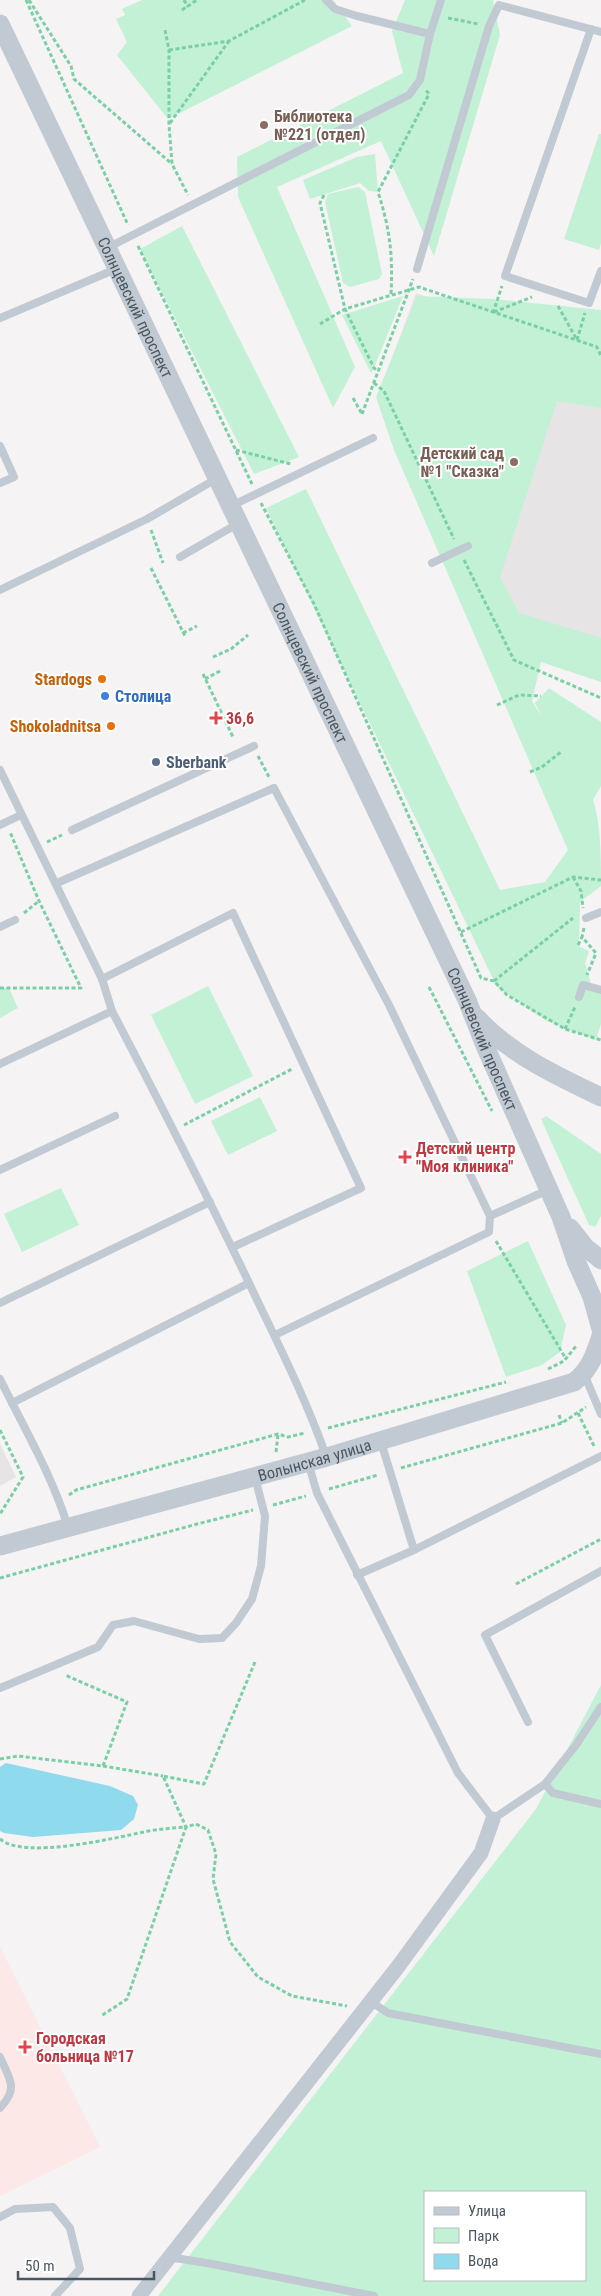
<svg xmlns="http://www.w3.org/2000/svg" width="601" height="2296" viewBox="0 0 601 2296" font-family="'Roboto Condensed',sans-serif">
<rect width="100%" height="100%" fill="#f5f3f3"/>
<!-- education -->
<g fill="#e6e4e5">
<polygon points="416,293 589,353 601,364 601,680 520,654 385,377"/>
<polygon points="0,1444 16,1477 0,1486"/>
</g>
<!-- medical -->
<polygon fill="#fce8e6" points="0,1947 100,2147 0,2196"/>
<!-- green -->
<g fill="#c3f1d5" fill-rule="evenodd">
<polygon points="142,0 333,0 352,26 168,119 117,55 127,42 116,19 125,15 122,9"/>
<polygon points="405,0 493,0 500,35 434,256 381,141 277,187 355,367 333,408 238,197 237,157 403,73 392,31"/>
<polygon points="599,134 601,134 601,243 599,250 564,239"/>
<polygon points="375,154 378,192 369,191 360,183 310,199 303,180 357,157"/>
<polygon points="358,187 365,192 382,274 379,279 350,287 343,283 325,202 328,194"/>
<polygon points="182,226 299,457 254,474 140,249"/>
<polygon points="403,296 374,368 371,373 342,315"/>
<path d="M 417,296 L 492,299 L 601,310 L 601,408 L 557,401 L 500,577 L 519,613 L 601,638 L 601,682 L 541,662 L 532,701 L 543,718 L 535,703 L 549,688 L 601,722 L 601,786 L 593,800 C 601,823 601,860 601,886 L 580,902 L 579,943 L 580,947 L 589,951 L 585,963 L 591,984 L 601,990 L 601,1024 L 596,1040 L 545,1020 L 497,987 L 266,508 L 306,489 L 500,890 L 545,882 L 568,850 L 394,450 L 376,397 Z"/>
<polygon points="208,986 253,1076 195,1104 151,1015"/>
<polygon points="0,988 9,988 18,1008 0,1018"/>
<polygon points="260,1097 277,1131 228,1155 211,1121"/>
<polygon points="546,1116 601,1154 601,1216 595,1227 589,1225 541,1119"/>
<polygon points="61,1188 79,1225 22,1252 4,1214"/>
<polygon points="528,1241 566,1325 560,1352 542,1365 506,1377 467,1271"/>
<path d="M 601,1685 L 601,2296 L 158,2296 L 536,1809 ZM 425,2192 L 585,2192 L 585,2280 L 425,2280 Z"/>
</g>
<!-- water -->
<polygon fill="#90daee" points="6,1763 110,1786 133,1796 138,1805 134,1819 121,1830 33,1837 4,1833 0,1831 0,1767"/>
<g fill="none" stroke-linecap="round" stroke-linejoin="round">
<!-- path -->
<g stroke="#7ad0a6" stroke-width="3" stroke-dasharray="4 2.5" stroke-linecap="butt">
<polyline points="26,0 128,225"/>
<polyline points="29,0 71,66 74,79 172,164"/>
<polyline points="184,0 188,7"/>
<polyline points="182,10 197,0"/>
<polyline points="448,18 478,24"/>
<polyline points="165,30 169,50 169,124 172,164 188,195"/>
<polyline points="169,50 229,41 305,0"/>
<polyline points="170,123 229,41"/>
<polyline points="324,195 320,203 345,309 374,368 378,371"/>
<polyline points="138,246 252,484"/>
<path d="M 391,294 C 393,255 390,229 378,192 L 429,94 L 426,90"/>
<polyline points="558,306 577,340"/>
<polyline points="494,312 532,297"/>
<polyline points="493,313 502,286"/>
<polyline points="320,324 345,309 419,287 597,347 601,356"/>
<polyline points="577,340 585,313"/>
<polyline points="374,383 384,391 454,539"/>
<polyline points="353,398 362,414"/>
<polyline points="362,414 413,279"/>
<polyline points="236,450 291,464"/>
<polyline points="261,503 314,604 481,978 494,981 507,995 565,1029 601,1040"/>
<polyline points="151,530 163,563"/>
<polyline points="464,560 514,660 601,698"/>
<polyline points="151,568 185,636"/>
<polyline points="183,633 197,626"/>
<polyline points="213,657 231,649 248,635"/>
<polyline points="203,674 233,737"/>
<polyline points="205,679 220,671"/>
<polyline points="497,705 519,695 541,696"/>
<polyline points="258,756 269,777"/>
<polyline points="530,772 542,767 562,751"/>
<polyline points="47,842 62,835"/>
<polyline points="573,877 581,891 583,908"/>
<polyline points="24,913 39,901"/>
<polyline points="584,928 582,937 596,953 587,975"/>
<polyline points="461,932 573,877 601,880"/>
<polyline points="578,945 582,937"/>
<polyline points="494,981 573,918"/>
<polyline points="429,987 492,1111"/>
<polyline points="0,988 81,988 39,901 10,832"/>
<polyline points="565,1029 575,1007"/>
<polyline points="184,1125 292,1069"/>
<polyline points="496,1241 566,1359"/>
<polyline points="548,1369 564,1361 577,1345"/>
<polyline points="578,1413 594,1446"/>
<polyline points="559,1415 562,1423"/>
<polyline points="328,1428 506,1382"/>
<polyline points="0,1430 23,1477 0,1514"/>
<polyline points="276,1452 278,1434"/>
<polyline points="401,1468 562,1423 586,1407"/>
<polyline points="329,1489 378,1475"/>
<polyline points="69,1495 76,1490 278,1434 288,1437 305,1433"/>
<polyline points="273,1505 306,1496"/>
<polyline points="0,1578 197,1524 253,1510"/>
<polyline points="516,1584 601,1539"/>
<polyline points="255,1662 204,1784 163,1776 186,1827 196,1824 208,1830 216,1854 213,1879 230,1942 258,1977 292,1996 347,2006"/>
<polyline points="0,1759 18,1756 103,1766 127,1702 65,1675"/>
<polyline points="103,1766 163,1776"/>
<path d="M 0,1839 C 24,1860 114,1838 144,1832 C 158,1829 172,1828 186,1827 L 127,1999 L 101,2016"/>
</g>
<!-- service -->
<g stroke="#c1cad2" stroke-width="8">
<polyline points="326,0 335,9 357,16 430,34"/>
<polyline points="591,29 505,276 589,303 601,271"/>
<polyline points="107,248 409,95 420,80 430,34 441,0"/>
<polyline points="417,269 489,26 499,5 601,32"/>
<polyline points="0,318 116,269"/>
<polyline points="0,446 14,477 0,483"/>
<polyline points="231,506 373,438"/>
<polyline points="180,557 239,523"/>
<polyline points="432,563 468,546"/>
<polyline points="0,590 147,519 216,479"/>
<path d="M 0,770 L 102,979 L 112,1011 C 159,1101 205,1191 249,1283 C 276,1340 305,1396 326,1456"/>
<polyline points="0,825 21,815"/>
<polyline points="72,830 254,746"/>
<polyline points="57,883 274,788 389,1005 490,1216 489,1232 275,1335"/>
<polyline points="586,918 601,912"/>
<polyline points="0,927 15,920"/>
<polyline points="102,979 233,913 361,1188 233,1247"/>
<polyline points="579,997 583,985 601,990"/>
<polyline points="0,1064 112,1011"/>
<polyline points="0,1170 115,1116"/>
<polyline points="490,1216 548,1190"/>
<polyline points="0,1303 210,1202"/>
<polyline points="584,1374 601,1414"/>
<path d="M 0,1379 C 24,1428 52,1475 68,1527"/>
<polyline points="12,1403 249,1283"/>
<polyline points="381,1442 414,1550"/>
<polyline points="308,1462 317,1493 458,1773 493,1819 545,1784 576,1745 601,1707"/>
<polyline points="357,1575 414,1550 601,1456"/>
<polyline points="0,1688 98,1647 113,1625 134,1621 199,1639 222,1638 236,1623 252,1599 261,1566 265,1516 255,1477"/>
<polyline points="528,1722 485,1635 601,1571"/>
<polyline points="545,1784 553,1793 601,1804"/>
<polyline points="370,2001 388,2013 601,2054"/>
<path d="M 0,2057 C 10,2080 19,2088 0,2108"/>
<polyline points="0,2217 15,2209 53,2207 70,2228 80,2269 55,2296"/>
<polyline points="168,2257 207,2263 374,2296"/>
</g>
<!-- minor -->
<polyline stroke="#c1cad2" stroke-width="15" points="139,2296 397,1968 481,1853 493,1819"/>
<!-- tertiary -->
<g stroke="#c1cad2" stroke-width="19">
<path id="s1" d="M 0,24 L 467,1000 L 486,1048 L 561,1217 L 576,1261 L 592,1297 L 601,1329"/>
<path d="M 477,1018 C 511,1055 557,1076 601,1097"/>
<polyline points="570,1228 585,1247 601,1260"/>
<path id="s2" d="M 0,1546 L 327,1457 L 574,1382 C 590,1370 595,1354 601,1336"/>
</g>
</g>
<!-- markers -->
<g fill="#8d6e63" stroke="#fff" stroke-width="2">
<circle cx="264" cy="125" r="5"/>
<circle cx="514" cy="462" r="5"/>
</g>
<g fill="#e8710a" stroke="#fff" stroke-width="2">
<circle cx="102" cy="679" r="5"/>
<circle cx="111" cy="726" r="5"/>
</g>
<circle fill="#3f7fe0" stroke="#fff" stroke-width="2" cx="105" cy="696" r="5"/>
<g fill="#e0444e" stroke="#fff" stroke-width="2">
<path d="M213.5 710.5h5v5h5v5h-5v5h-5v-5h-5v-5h5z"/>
<path d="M402.5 1149.5h5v5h5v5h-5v5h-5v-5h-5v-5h5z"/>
<path d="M22.5 2039.5h5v5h5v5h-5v5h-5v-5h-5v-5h5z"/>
</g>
<circle fill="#5c6f8a" stroke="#fff" stroke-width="2" cx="156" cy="762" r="5"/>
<g text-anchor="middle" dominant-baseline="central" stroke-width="4" stroke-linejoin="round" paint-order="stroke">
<!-- education labels -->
<g font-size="16" font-weight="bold" fill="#785e54" stroke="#fff" text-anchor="start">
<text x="274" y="116">Библиотека<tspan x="274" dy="18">№221 (отдел)</tspan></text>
<text x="504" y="453" text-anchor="end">Детский сад<tspan x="504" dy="18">№1 "Сказка"</tspan></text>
</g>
<!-- street labels -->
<g font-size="16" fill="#4a5661" stroke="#fff">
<text stroke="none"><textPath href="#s1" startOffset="314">Солнцевский проспект</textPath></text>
<text stroke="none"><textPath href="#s1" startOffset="719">Солнцевский проспект</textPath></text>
<text stroke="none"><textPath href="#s1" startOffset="1124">Солнцевский проспект</textPath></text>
<text stroke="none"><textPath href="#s2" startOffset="326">Волынская улица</textPath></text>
</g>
<!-- food labels -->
<g font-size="16" font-weight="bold" fill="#c56008" stroke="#fff" text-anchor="end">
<text x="92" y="679">Stardogs</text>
<text x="101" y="726">Shokoladnitsa</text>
</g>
<!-- shop labels -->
<g font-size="16" font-weight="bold" fill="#366cbe" stroke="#fff" text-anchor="start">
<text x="115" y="696">Столица</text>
</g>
<!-- health labels -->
<g font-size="16" font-weight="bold" fill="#be3a42" stroke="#fff" text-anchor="start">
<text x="226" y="718">36,6</text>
<text x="416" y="1148">Детский центр<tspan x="416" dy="18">"Моя клиника"</tspan></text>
<text x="36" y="2038">Городская<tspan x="36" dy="18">больница №17</tspan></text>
</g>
<!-- service labels -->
<g font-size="16" font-weight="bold" fill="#4e5e75" stroke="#fff" text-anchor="start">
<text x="166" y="762">Sberbank</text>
</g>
</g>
<!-- legend -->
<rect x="424" y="2191" width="162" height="90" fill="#ffffff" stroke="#b7bbc0"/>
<rect x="434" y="2207" width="25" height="8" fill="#c1cad2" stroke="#b7bbc0"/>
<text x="468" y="2216" font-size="15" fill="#4a5661">Улица</text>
<rect x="434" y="2228" width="25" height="15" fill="#c3f1d5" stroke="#b7bbc0"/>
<text x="468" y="2241" font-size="15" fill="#4a5661">Парк</text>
<rect x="434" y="2254" width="25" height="15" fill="#90daee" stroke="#b7bbc0"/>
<text x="468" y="2266" font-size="15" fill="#4a5661">Вода</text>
<!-- scale -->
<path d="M18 2271v8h136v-8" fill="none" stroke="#4a5661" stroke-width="2.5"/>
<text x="25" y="2271" font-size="15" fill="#4a5661" stroke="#ffffff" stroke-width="4" paint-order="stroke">50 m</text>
</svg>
